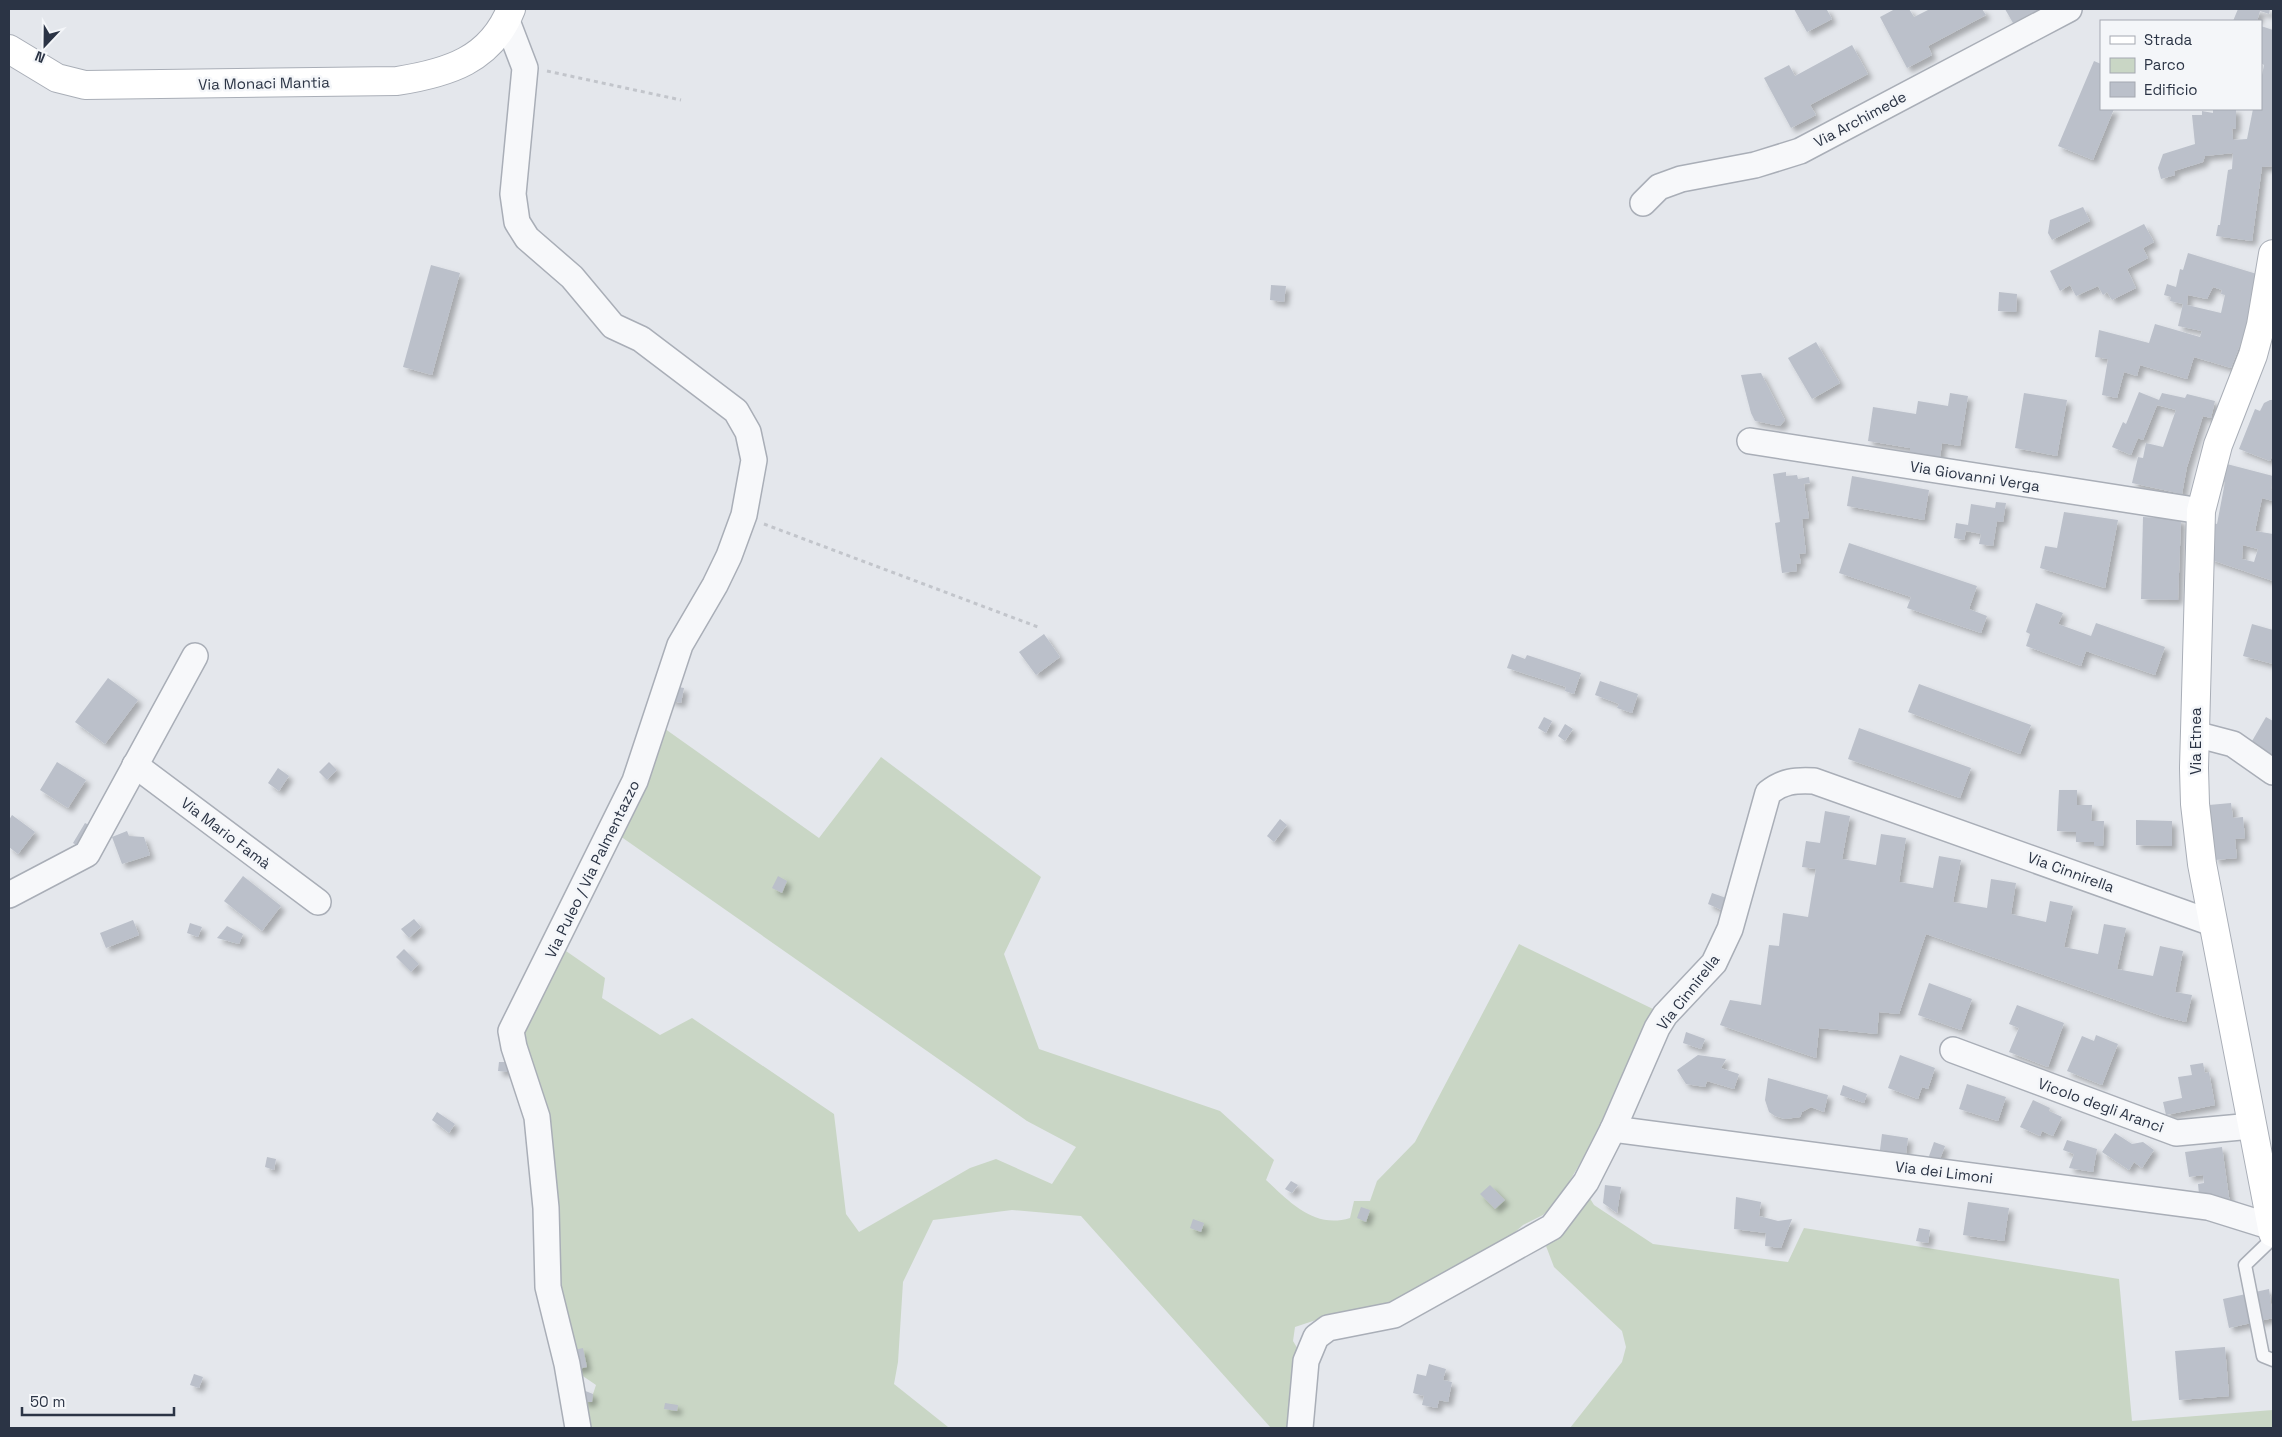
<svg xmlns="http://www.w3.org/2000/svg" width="2282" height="1437" viewBox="0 0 2282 1437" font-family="'Space Grotesk',sans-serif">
<defs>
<filter id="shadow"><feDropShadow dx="4.5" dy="4.5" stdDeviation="2.5" flood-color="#0004"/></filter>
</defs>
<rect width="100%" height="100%" fill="#e4e7ec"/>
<!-- green -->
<g fill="#c9d6c5">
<path d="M 661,726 L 819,838 L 881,757 L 1041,877 L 1004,954 L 1039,1049 L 1220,1111 L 1274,1160 L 1266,1180 C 1290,1202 1314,1229 1350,1218 L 1354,1201 L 1370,1201 L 1377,1181 L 1415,1142 L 1519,944 L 1653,1009 L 1601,1128 L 1559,1199 L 1543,1215 L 1523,1225 L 1505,1241 L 1392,1305 L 1316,1320 L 1295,1327 L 1293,1341 L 1299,1351 L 1289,1428 L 1271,1428 L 1081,1216 L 1012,1210 L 933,1220 L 903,1282 L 898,1362 L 894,1384 L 948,1427 L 947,1428 L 583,1428 L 583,1402 L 593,1394 L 596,1385 L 574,1370 L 556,1288 L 521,1034 L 566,951 L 605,978 L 602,998 L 660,1035 L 692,1018 L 834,1114 L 846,1214 L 859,1232 L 970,1168 L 996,1159 L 1052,1184 L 1076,1147 L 1027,1121 L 620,836 Z"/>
<polygon points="1586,1192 1594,1205 1653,1244 1788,1262 1804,1228 2119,1279 2132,1421 2273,1410 2273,1428 1570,1428 1622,1362 1626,1347 1622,1331 1554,1267 1546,1246 1557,1236"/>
</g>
<!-- building -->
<g fill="#bbc0ca" fill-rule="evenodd" filter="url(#shadow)">
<polygon points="1794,9 1830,9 1827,10 1832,19 1807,32"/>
<polygon points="1895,9 1909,9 1914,17 1930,9 1982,9 1986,15 1928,46 1932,55 1907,68 1880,17"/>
<polygon points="2005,9 2041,9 2013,23"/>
<polygon points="2238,9 2270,9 2269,14 2260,11 2257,21 2233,21"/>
<polygon points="2261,26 2273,30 2273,166 2262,167 2252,241 2216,236 2218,225 2220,225 2228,170 2232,169 2233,153 2205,156 2203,162 2174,171 2175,175 2161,179 2158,168 2163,154 2195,144 2192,115 2202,115 2202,111 2213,113 2213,109 2236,109 2236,129 2232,128 2233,140 2247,139 2253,109 2261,109 2261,80 2264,65 2261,63"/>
<polygon points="1852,45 1868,74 1810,105 1816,115 1791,128 1764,78 1789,65 1795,76"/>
<polygon points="2094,61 2101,64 2101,109 2114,109 2093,160 2058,146"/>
<polygon points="2083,207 2090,221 2052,240 2048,233 2050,220"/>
<polygon points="2144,224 2154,242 2143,248 2148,258 2127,269 2136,288 2112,300 2107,292 2103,295 2098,286 2076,296 2070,285 2060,291 2050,271"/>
<path d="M 2188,253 L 2260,275 L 2247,342 L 2242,340 L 2231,368 L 2194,357 L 2187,379 L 2140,365 L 2137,376 L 2124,372 L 2117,398 L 2102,395 L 2108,359 L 2095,357 L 2099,330 L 2149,343 L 2155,324 L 2200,337 L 2202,331 L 2178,326 L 2183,304 L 2170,301 L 2171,297 L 2164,295 L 2167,284 L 2176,287 L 2180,269 L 2183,270 ZM 2213,287 L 2222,290 L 2221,294 L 2225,295 L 2221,313 L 2187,305 L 2188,295 L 2207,299 Z"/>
<polygon points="431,265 460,273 432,375 403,367"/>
<polygon points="1271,285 1286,286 1284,302 1270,300"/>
<polygon points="1999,292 2017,294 2016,312 1998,311"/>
<polygon points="1816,342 1840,383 1812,399 1788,358"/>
<polygon points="1761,373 1785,420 1780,426 1755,421 1751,413 1741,375"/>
<polygon points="2139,392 2159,400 2162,393 2185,398 2187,394 2215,401 2211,418 2203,416 2187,467 2182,494 2132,483 2138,457 2143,458 2146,443 2163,447 2176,410 2157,405 2143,440 2138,438 2131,455 2112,447 2123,422 2126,424"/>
<polygon points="1950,393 1968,396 1960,446 1942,443 1940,458 1910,453 1910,448 1868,441 1873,407 1916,414 1918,401 1948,406"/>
<polygon points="2024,393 2067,400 2057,456 2015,448"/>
<polygon points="2270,400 2273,400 2273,454 2270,461 2239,449 2255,409 2260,411 2264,403"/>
<path d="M 2223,463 L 2273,476 L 2271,490 L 2273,491 L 2273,501 L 2262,498 L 2255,531 L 2273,534 L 2273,581 L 2209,559 L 2209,522 L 2217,524 L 2225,482 L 2217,480 ZM 2243,545 L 2258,549 L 2254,562 L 2242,559 Z"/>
<polygon points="1786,472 1786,476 1797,475 1798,479 1809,477 1810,483 1804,484 1809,518 1802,519 1806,553 1799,554 1801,563 1796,564 1797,571 1782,573 1775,523 1780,522 1773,474"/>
<polygon points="1852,476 1929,490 1924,520 1847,506"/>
<polygon points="1996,502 2006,503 2003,522 1997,521 1993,546 1979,544 1981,534 1966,531 1964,540 1954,538 1956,523 1968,525 1971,504 1995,508"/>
<polygon points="2064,512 2118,520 2105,588 2040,568 2045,546 2057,548"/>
<polygon points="2143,517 2181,519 2178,600 2141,599"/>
<polygon points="1849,543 1977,586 1969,609 1987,616 1981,633 1907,608 1911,597 1839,573"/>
<polygon points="2036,603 2063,613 2058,624 2091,636 2096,623 2165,647 2155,675 2086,651 2081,666 2026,646 2030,634 2026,632"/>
<polygon points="2252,624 2273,630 2273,664 2243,656"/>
<polygon points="1044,634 1060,657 1036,675 1019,652"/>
<polygon points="1512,654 1525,659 1527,655 1581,673 1574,694 1565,691 1566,687 1507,668"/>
<polygon points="108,678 138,700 105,744 75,722"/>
<polygon points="1600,681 1638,694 1632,713 1617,708 1619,704 1595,695"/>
<polygon points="1919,684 2031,725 2020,754 1908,712"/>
<polygon points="672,686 684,688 681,703 669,700"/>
<polygon points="1544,717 1552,721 1546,733 1538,728"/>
<polygon points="2266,717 2273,721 2273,762 2248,748"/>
<polygon points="1565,724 1573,729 1565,741 1558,736"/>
<polygon points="1859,728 1971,768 1960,798 1848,759"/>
<polygon points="57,762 86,780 68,808 40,790"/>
<polygon points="329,762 337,770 327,780 319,772"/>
<polygon points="278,768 289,776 279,791 268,783"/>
<polygon points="2059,790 2077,790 2077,805 2092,805 2091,821 2104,821 2103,846 2094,846 2094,842 2076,842 2076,832 2057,831"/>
<polygon points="2231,803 2233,818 2243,817 2245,838 2235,839 2237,858 2215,860 2209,805"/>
<polygon points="1825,811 1850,816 1842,859 1876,865 1881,834 1906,838 1899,882 1933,888 1939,856 1961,860 1953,902 1987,908 1991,879 2016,883 2011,914 2046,922 2050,901 2073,906 2064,947 2098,954 2104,924 2126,928 2117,969 2153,976 2160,946 2183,951 2175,992 2192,995 2186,1022 2162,1016 1926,934 1899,1014 1879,1012 1877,1034 1819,1028 1816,1058 1720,1025 1730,1000 1761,1005 1769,945 1779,946 1783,913 1808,917 1816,869 1802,867 1806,841 1820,843"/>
<polygon points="12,815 35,832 18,854 9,847 9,820"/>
<polygon points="1280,819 1287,825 1274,842 1267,836"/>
<polygon points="2136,820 2172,821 2172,846 2136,845"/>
<polygon points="85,823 93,827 81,848 73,843"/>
<polygon points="127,831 129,836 144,837 150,855 122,864 112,837"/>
<polygon points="243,876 281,906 262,931 224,901"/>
<polygon points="778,876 787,881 782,893 772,888"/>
<polygon points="1712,893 1729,899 1724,911 1708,904"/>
<polygon points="414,919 421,927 409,938 401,929"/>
<polygon points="133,920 139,935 106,948 100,933"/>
<polygon points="190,923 202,927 198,937 187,933"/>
<polygon points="227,926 243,934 239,944 217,938"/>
<polygon points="404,949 419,964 411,972 396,957"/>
<polygon points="1929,983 1972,999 1961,1030 1918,1015"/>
<polygon points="2017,1005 2064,1023 2048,1067 2009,1052 2019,1028 2009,1024"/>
<polygon points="1686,1032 1705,1039 1701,1049 1683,1043"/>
<polygon points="2096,1035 2118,1044 2102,1085 2067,1071 2082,1036 2094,1041"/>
<polygon points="1698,1055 1726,1059 1721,1068 1739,1074 1734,1089 1707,1081 1705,1087 1686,1084 1677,1070"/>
<polygon points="1900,1055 1935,1068 1928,1089 1922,1087 1918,1099 1888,1088"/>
<polygon points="499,1062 507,1062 507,1072 498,1071"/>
<polygon points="2203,1063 2205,1073 2209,1072 2215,1105 2166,1115 2163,1102 2182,1098 2178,1077 2192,1075 2190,1065"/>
<polygon points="1768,1078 1828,1095 1824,1112 1811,1107 1802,1112 1800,1117 1785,1119 1775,1116 1769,1112 1765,1100"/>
<polygon points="1967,1084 2006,1097 1998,1121 1959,1109"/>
<polygon points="1843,1085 1867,1094 1864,1103 1840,1095"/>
<polygon points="2033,1100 2050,1108 2049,1111 2062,1117 2053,1136 2042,1131 2040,1136 2020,1127"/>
<polygon points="437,1112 455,1124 449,1133 432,1120"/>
<polygon points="2115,1133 2132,1144 2143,1142 2154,1150 2142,1168 2134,1162 2129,1170 2102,1152"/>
<polygon points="1882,1134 1908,1138 1906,1154 1880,1150"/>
<polygon points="2067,1140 2097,1149 2093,1172 2069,1168 2074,1154 2063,1150"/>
<polygon points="1934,1142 1945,1146 1940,1159 1928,1159"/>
<polygon points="2222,1147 2230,1204 2199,1194 2198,1184 2204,1183 2203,1175 2189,1177 2185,1152"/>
<polygon points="267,1157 276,1159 274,1170 265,1167"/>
<polygon points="1291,1181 1298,1185 1292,1193 1285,1189"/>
<polygon points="1490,1185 1505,1200 1495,1209 1480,1194"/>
<polygon points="1605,1185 1621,1187 1617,1213 1603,1203"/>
<polygon points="1736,1197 1761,1202 1759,1216 1778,1221 1792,1219 1781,1248 1765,1246 1766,1233 1734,1229"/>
<polygon points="1968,1202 2009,1208 2004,1241 1963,1235"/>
<polygon points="1361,1207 1370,1210 1366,1222 1357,1218"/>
<polygon points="1193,1219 1204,1223 1201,1232 1190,1228"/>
<polygon points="1919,1228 1930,1230 1928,1243 1916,1241"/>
<polygon points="2269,1289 2273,1318 2229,1328 2223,1299"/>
<polygon points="2225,1347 2229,1396 2179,1400 2175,1351"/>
<polygon points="583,1348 587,1367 574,1370 570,1351"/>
<polygon points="1429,1364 1446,1369 1443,1380 1452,1382 1448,1402 1439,1400 1437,1408 1422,1405 1424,1396 1413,1393 1417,1374 1426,1376"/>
<polygon points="194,1374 203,1377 199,1388 190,1385"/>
<polygon points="583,1390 593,1394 592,1402 583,1402"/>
<polygon points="665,1403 678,1405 677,1411 664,1409"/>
</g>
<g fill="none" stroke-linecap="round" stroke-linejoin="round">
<!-- lane casing -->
<g stroke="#a9aeb7" stroke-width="15">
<polyline id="lane" points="2273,1238 2245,1265 2263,1356 2273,1360"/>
</g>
<!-- street casing -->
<g stroke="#a9aeb7" stroke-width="28">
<g id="street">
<polyline points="507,21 525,68 513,194 517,222 527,238 572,277 613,326 641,339 736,411 748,432 754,460 744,515 729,556 715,585 680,645 635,781 511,1031 514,1047 537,1117 546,1208 548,1287 567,1364 578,1428"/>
<polyline points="1643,203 1659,187 1681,179 1755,165 1800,151 2069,9"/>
<polyline points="1750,441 2201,511"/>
<polyline points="2195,734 2233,744 2273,772"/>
<polyline points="135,765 318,902"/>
<polyline points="9,895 87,854 195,656"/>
<polyline points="1953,1050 2176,1133 2252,1126"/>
<polyline points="1613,1129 2208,1207 2272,1227"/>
<path d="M 1300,1428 L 1306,1361 L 1316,1337 L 1328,1328 L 1394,1315 L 1552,1227 L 1586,1182 L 1613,1129 L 1657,1028 L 1665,1015 L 1714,963 L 1730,929 L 1768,793 C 1783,781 1795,780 1814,781 L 2212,923"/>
</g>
</g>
<!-- secondary casing -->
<g stroke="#a9aeb7" stroke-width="30">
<g id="secondary">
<path d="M 9,49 L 57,78 L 85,85 L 397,81 C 448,73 491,60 511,9"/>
<polyline points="2273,254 2261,325 2253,355 2218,445 2201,511 2194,768 2195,804 2202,864 2273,1233"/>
</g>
</g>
<!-- path -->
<g stroke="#c2c5cb" stroke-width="3" stroke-dasharray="4 4" stroke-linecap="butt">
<polyline points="547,71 681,100"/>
<polyline points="764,524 1038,627"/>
</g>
<!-- lane -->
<use href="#lane" stroke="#f7f8fa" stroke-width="12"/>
<!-- street -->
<use href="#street" stroke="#f7f8fa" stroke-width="25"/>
<!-- secondary -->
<use href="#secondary" stroke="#fff" stroke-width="28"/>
</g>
<g text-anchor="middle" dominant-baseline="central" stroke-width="5" stroke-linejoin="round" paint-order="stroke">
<!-- street labels -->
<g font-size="15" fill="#2b3445" stroke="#f4f6f9">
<text transform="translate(264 83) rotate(-1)">Via Monaci Mantia</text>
<text transform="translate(1860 119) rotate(-28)">Via Archimede</text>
<text transform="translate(1975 476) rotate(9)">Via Giovanni Verga</text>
<text transform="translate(2195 741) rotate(-90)">Via Etnea</text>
<text transform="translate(226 833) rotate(37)">Via Mario Famà</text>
<text transform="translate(592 869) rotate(-64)">Via Puleo / Via Palmentazzo</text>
<text transform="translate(2071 872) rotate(20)">Via Cinnirella</text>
<text transform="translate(1688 992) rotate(-52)">Via Cinnirella</text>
<text transform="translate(2101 1105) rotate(20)">Vicolo degli Aranci</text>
<text transform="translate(1944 1172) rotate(7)">Via dei Limoni</text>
</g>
</g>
<!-- border -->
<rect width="2282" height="1437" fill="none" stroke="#2b3445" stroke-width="20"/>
<!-- legend -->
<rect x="2100" y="20" width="162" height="90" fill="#f4f6f9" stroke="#a4a8b1"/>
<rect x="2110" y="36" width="25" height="8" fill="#ffffff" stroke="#a4a8b1"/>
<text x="2144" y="45" font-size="15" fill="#2b3445">Strada</text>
<rect x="2110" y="58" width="25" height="15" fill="#c9d6c5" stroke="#a4a8b1"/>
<text x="2144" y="70" font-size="15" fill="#2b3445">Parco</text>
<rect x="2110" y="82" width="25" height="15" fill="#bbc0ca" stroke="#a4a8b1"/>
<text x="2144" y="95" font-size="15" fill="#2b3445">Edificio</text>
<!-- north arrow -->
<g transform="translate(45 45) rotate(202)" stroke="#f4f6f9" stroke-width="4" paint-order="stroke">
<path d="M0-4L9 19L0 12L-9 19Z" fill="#2b3445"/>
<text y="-8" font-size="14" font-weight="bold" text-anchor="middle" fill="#2b3445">N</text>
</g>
<!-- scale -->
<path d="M22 1407v8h152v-8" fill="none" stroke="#2b3445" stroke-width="2.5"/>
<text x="30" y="1407" font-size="15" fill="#2b3445" stroke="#f4f6f9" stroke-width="4" paint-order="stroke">50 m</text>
</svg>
